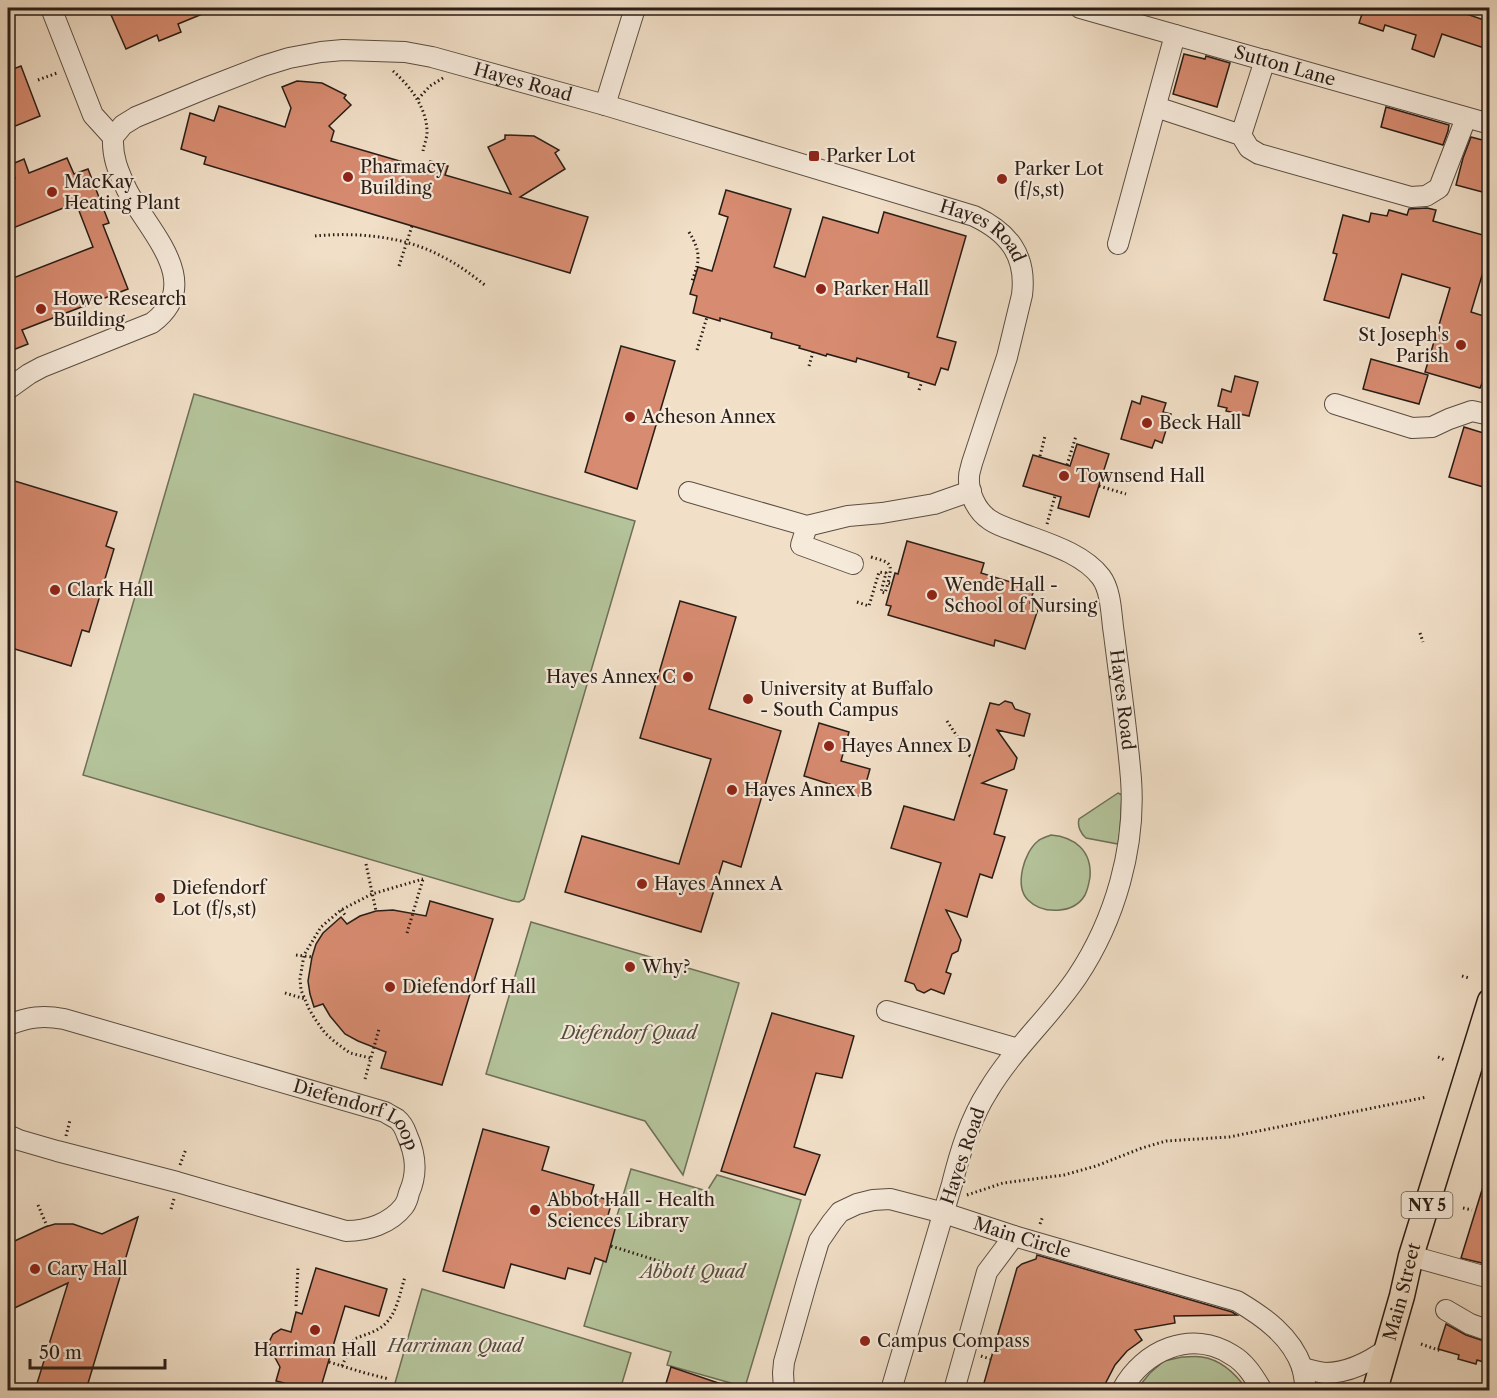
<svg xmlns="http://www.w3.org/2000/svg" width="1497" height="1398" viewBox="0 0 1497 1398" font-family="'Libre Caslon Text',serif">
<rect width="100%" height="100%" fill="#f1dfc7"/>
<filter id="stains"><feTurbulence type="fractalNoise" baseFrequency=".00333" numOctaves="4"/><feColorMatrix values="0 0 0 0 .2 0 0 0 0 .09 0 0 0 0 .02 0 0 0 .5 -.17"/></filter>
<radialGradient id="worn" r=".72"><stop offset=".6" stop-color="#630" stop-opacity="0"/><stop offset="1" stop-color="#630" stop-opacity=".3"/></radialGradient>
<!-- green -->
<g fill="#b4c39a" stroke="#6e7058" stroke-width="1.5">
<polygon points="194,394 635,521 524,899 519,902 512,901 83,775"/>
<path d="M 1118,793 L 1122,795 L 1120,831 L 1118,844 L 1086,838 C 1081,834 1077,826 1079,819 Z"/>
<path d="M 1051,835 C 1075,837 1092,851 1090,877 C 1089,883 1088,889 1085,895 C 1074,914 1043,915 1028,900 C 1014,886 1024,852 1038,841 C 1041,838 1046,837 1051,835 Z"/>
<polygon points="531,922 739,983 683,1175 645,1121 486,1074"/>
<polygon points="631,1169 707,1191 717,1175 801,1200 745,1387 667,1365 671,1352 584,1326"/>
<polygon points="422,1289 631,1353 620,1390 393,1390"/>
<path d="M 1182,1357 C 1188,1357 1196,1356 1202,1357 C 1222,1360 1236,1374 1247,1390 L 1136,1390 L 1150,1373 L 1164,1361 Z"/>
</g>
<!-- building -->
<g fill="#d78b70" stroke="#291d16" stroke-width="1.5">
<polygon points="108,8 217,8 178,24 181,32 159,41 157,35 126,49"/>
<polygon points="1364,8 1449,8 1490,22 1490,50 1442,34 1434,57 1412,49 1416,35 1385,25 1383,31 1359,23"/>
<polygon points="1184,54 1205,59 1206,56 1230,63 1217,107 1173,94"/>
<polygon points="21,66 40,116 8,129 8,71"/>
<polygon points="297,81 322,83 346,95 344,98 351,105 329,126 334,131 331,141 427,169 430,161 448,166 445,175 511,194 488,147 505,139 505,135 534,136 559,150 555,153 565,169 520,197 588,217 570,273 204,164 206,157 181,149 190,113 214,121 219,106 285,127 291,108 282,87"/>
<polygon points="1386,107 1449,125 1448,131 1443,145 1381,127"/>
<polygon points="1471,137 1490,142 1490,194 1456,185 1463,158"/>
<polygon points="67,158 74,174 88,169 109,223 103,225 128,289 22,330 28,344 8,352 8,280 93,247 76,203 8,230 8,180 15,178 10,165 24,159 29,173"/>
<polygon points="726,190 791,209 774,267 805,277 823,217 878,233 884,212 966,236 937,337 956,342 948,370 941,368 935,385 908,377 909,373 857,358 856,362 827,354 826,356 813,352 799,348 800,346 771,338 772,333 720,318 720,321 693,313 697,296 690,294 698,267 712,271 728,217 719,214"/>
<polygon points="1427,208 1436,210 1433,221 1490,237 1490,249 1471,312 1490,318 1490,380 1484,379 1480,388 1425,372 1450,288 1402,274 1389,318 1324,300 1337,254 1333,253 1343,215 1369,222 1371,213 1387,216 1389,210 1407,215 1409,209"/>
<polygon points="621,346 675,361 637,489 585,472"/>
<polygon points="1371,359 1428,375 1419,404 1363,389"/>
<polygon points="1235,376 1258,382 1249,416 1226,411 1227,408 1218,406 1222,389 1231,392"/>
<polygon points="1142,396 1166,403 1163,412 1171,414 1162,443 1155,440 1152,448 1121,439 1132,401 1140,404"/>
<polygon points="1464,427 1490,435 1490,489 1449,477"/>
<polygon points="1077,444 1109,454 1089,517 1058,508 1061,497 1023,486 1033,455 1070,466"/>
<polygon points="8,479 117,512 106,546 114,549 89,632 82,630 71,666 8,647"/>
<polygon points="907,541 984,563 981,573 1034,589 1030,603 1039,606 1025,649 995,640 994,646 888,615 891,606 886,605 895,573 898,574"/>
<polygon points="680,601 736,617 709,709 781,731 741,867 723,861 701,932 565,892 582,836 679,864 711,759 640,738"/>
<polygon points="1005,701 1012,703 1015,709 1030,714 1024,736 997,730 1017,758 1014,769 982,783 1007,790 994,834 1005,837 992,878 980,874 967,917 946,910 961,940 958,951 952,954 946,972 951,974 944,994 931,989 924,993 917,990 914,984 905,981 941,863 891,848 904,806 954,820 990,703 999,705"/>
<polygon points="819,723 849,732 841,761 870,769 862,797 838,789 839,787 804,776"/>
<polygon points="430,901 493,919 442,1085 381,1068 386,1052 358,1041 345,1034 330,1016 323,1004 314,1007 310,994 308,981 312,957 316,944 323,933 341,917 347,924 360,916 376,911 393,910 426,916"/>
<polygon points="772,1013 854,1036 842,1078 816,1073 794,1147 820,1155 805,1195 721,1171"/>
<polygon points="483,1129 549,1147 542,1170 594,1185 591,1195 612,1201 607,1219 617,1222 606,1262 595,1258 590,1274 568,1268 565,1279 511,1264 504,1288 443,1271"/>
<polygon points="1486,1177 1490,1178 1490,1265 1461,1258"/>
<polygon points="138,1217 86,1390 35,1390 68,1283 8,1311 8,1244 45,1227 55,1224 73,1224 102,1234"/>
<polygon points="1037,1255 1232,1312 1237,1315 1174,1316 1175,1323 1135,1330 1142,1340 1127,1351 1115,1365 1102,1390 982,1390 1017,1268 1022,1264 1036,1259"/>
<polygon points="316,1268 387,1289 379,1316 345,1306 320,1390 282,1390 284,1383 276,1381 280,1367 272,1352 269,1342 273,1334 281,1329 291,1332 296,1312 302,1314"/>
<polygon points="1446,1324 1466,1335 1490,1343 1490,1364 1477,1360 1476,1364 1458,1359 1459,1355 1438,1349"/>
<polygon points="671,1367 733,1388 732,1390 664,1390"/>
</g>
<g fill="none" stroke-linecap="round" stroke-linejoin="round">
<!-- minor casing -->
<g stroke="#5b4e42" stroke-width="22">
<g id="minor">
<polyline points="51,8 93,115 113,137"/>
<path id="s1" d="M 1080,8 L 1490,124"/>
<polyline points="605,105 635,8"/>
<polyline points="1156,107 1241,135 1249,148 1259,154 1411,197 1426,196 1439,188 1466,118"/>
<polyline points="1241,135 1265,60"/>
<polyline points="1118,244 1175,35"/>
<path id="s2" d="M 8,389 L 29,374 L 42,367 L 152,323 C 206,283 148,231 127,190 C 118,171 112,157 113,137 L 123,125 L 136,117 L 204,89 L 263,66 L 289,58 L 321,52 L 343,50 L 405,52 L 432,57 L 605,105 L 974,216 C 1008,232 1027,255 1022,295 L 1007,357 L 972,463 C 971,468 969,472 969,477 C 968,492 976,511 990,520 C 997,525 1006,528 1015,531 C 1043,542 1082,552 1101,577 C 1112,592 1111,617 1114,634 C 1120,682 1127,730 1131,779 C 1136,847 1115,920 1077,977 C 1050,1017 1013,1049 988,1091 C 970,1119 960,1152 952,1184 L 891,1390"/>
<polyline points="1335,404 1412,428 1432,427 1449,419 1472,411 1490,415"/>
<polyline points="689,492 807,526 848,516 882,513 934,504 971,491"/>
<polyline points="807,526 801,545 853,564"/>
<polyline points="887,1011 1018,1049"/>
<path id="s3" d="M 8,1025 C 29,1017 42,1015 64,1019 L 385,1112 C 389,1115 394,1117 397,1119 C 402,1123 405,1129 407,1135 C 416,1155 418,1173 409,1193 C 408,1198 406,1203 404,1206 C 390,1224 367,1231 346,1231 L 177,1182 L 57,1151 L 19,1140 L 8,1135"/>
<polyline points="1411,1256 1490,1278"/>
<polyline points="1446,1310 1470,1324 1490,1331"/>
<path d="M 1302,1368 C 1310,1370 1318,1372 1325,1373 C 1349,1373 1369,1362 1387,1349"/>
<path id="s4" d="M 784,1390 L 783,1373 L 784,1362 L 807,1281 L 819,1241 L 832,1222 L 840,1212 L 857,1204 L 873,1200 L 890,1199 L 944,1213 L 1014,1236 L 1237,1301 C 1264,1317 1291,1336 1302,1367 C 1304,1374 1305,1383 1306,1390"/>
<polyline points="954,1390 987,1272 1014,1236"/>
<path d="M 1122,1390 C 1143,1350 1192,1329 1232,1355 C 1246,1363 1254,1377 1262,1390"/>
</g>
</g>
<!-- major casing -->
<g stroke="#291d16" stroke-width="27">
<g id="major">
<path id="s5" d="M 1375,1390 L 1402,1296 L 1411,1256 L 1490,1001"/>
</g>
</g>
<!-- path -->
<g stroke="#291d16" stroke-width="3" stroke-dasharray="1.5 3" stroke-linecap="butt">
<path d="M 393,71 C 410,86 427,108 427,132 C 427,138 424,145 423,151"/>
<polyline points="38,80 57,73"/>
<polyline points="418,99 430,86 443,78"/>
<path d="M 689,232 C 701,252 700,260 692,281 L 694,281"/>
<path d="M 315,236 C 357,232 405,236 443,257 C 459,265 472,275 486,286"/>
<polyline points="399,266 412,226"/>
<polyline points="697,350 707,317"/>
<polyline points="809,366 813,352"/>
<polyline points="919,390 922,381"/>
<polyline points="1040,456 1045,436"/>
<polyline points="1067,465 1076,436"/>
<polyline points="1099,486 1126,494"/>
<polyline points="1047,524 1055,496"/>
<path d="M 871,557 C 891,563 893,562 888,583"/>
<polyline points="857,602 869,606 879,572 886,573 881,592 885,593 888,583 892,585"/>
<polyline points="1420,633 1423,642"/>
<polyline points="947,721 970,756 973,757"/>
<polyline points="366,864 376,911"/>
<polyline points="341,910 346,916"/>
<polyline points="407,933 423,879"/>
<polyline points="296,955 312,957"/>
<polyline points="1462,976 1469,978"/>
<polyline points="285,993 305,999"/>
<polyline points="1438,1057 1445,1060"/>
<polyline points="370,1058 350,1053 335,1042 325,1033 315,1019 309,1009 301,990 300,979 304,955 321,927 341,910 372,894 423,879"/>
<polyline points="365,1079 379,1029"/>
<polyline points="1485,1135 1490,1137"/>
<polyline points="66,1136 70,1120"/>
<polyline points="180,1165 186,1149"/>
<polyline points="967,1195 1003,1183 1064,1175 1096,1166 1142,1148 1166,1141 1229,1137 1427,1097"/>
<polyline points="38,1205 47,1226"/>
<polyline points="1463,1208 1472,1210"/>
<polyline points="171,1209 174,1199"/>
<polyline points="1040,1224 1043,1216"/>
<polyline points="611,1246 665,1263"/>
<polyline points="296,1306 298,1267"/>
<polyline points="925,1339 937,1343"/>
<polyline points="1421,1344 1441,1351"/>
<polyline points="981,1356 990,1359"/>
<polyline points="329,1362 365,1373 389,1379"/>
<path d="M 342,1366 L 354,1339 C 364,1335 376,1332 384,1325 C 397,1314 400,1292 405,1277"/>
<polyline points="411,1385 414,1390"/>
<polyline points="485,1390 487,1382"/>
</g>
<!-- minor -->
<use href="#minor" stroke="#f6eadb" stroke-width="20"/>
<!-- major -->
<use href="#major" stroke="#f1dfc7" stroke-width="24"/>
</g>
<!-- markers -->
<g fill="#8f2418" stroke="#f6eadb" stroke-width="2">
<rect x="808" y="150" width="12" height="12" rx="3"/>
<circle cx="348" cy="177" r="6"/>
<circle cx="1002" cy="179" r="6"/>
<circle cx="52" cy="192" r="6"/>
<circle cx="821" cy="289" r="6"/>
<circle cx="41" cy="309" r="6"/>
<circle cx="1461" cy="345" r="6"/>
<circle cx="630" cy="417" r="6"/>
<circle cx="1147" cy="423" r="6"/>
<circle cx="1064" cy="476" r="6"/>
<circle cx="55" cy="590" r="6"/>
<circle cx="932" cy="595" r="6"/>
<circle cx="688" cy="677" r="6"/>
<circle cx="748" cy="699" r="6"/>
<circle cx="829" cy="746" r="6"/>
<circle cx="732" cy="790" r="6"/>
<circle cx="642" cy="884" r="6"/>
<circle cx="160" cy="898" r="6"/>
<circle cx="630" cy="967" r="6"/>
<circle cx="390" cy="987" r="6"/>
<circle cx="535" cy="1210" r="6"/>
<circle cx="35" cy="1269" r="6"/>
<circle cx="315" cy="1330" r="6"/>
<circle cx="865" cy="1341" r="6"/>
</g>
<g text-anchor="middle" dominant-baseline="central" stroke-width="4.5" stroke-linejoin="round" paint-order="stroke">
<!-- shield labels -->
<rect fill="#f6eadb" stroke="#665a51" stroke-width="1.5" x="1401.5" y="1192" width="51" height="26" rx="4.5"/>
<g font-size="16" font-weight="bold" fill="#291d16">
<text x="1427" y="1205">NY 5</text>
</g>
<!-- street labels -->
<g font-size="18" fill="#291d16" stroke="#f6eadb">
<text stroke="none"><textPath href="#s1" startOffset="213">Sutton Lane</textPath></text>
<text stroke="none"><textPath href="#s2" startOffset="801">Hayes Road</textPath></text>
<text stroke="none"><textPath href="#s2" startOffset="1287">Hayes Road</textPath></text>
<text stroke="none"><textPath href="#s2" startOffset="1863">Hayes Road</textPath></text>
<text stroke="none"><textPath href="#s3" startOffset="368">Diefendorf Loop</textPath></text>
<text transform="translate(963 1156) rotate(-71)">Hayes Road</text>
<text stroke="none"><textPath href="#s4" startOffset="380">Main Circle</textPath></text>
<text stroke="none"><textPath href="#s5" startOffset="102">Main Street</textPath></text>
</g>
<!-- poi labels -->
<g font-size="18" fill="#291d16" stroke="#f6eadb" text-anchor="start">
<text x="826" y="156">Parker Lot</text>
<text x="360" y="167">Pharmacy<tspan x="360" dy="21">Building</tspan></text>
<text x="1014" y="169">Parker Lot<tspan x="1014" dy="21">(f/s,st)</tspan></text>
<text x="64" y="182">MacKay<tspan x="64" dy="21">Heating Plant</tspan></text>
<text x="833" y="289">Parker Hall</text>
<text x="53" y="299">Howe Research<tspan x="53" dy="21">Building</tspan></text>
<text x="1449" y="335" text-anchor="end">St Joseph's<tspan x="1449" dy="21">Parish</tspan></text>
<text x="642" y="417">Acheson Annex</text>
<text x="1159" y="423">Beck Hall</text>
<text x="1076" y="476">Townsend Hall</text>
<text x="944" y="585">Wende Hall -<tspan x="944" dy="21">School of Nursing</tspan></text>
<text x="67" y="590">Clark Hall</text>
<text x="676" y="677" text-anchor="end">Hayes Annex C</text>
<text x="760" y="689">University at Buffalo<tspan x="760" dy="21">- South Campus</tspan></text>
<text x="841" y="746">Hayes Annex D</text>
<text x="744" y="790">Hayes Annex B</text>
<text x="654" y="884">Hayes Annex A</text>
<text x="172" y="888">Diefendorf<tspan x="172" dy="21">Lot (f/s,st)</tspan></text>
<text x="642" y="967">Why?</text>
<text x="402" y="987">Diefendorf Hall</text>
<text x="547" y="1200">Abbot Hall - Health<tspan x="547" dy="21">Sciences Library</tspan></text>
<text x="47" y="1269">Cary Hall</text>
<text x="877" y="1341">Campus Compass</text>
<text x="315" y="1350" text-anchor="middle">Harriman Hall</text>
</g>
<!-- park labels -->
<g font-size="18" font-style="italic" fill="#534f3e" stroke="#f6eadb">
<text x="629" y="1033">Diefendorf Quad</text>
<text x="693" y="1272">Abbott Quad</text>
<text x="455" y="1346">Harriman Quad</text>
</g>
</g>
<!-- margin -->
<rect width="1497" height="1398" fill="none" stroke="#f1dfc7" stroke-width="30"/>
<rect x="9" y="9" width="1479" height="1380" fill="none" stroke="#291d16" stroke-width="3"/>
<rect x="15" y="15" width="1467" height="1368" fill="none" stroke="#291d16" stroke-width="1.5"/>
<!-- scale -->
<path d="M30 1359v9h135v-9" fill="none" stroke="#291d16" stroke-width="3"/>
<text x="39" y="1359" font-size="18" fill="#291d16" stroke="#f6eadb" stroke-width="4.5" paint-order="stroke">50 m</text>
<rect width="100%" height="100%" filter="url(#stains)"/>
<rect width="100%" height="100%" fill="url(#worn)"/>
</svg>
